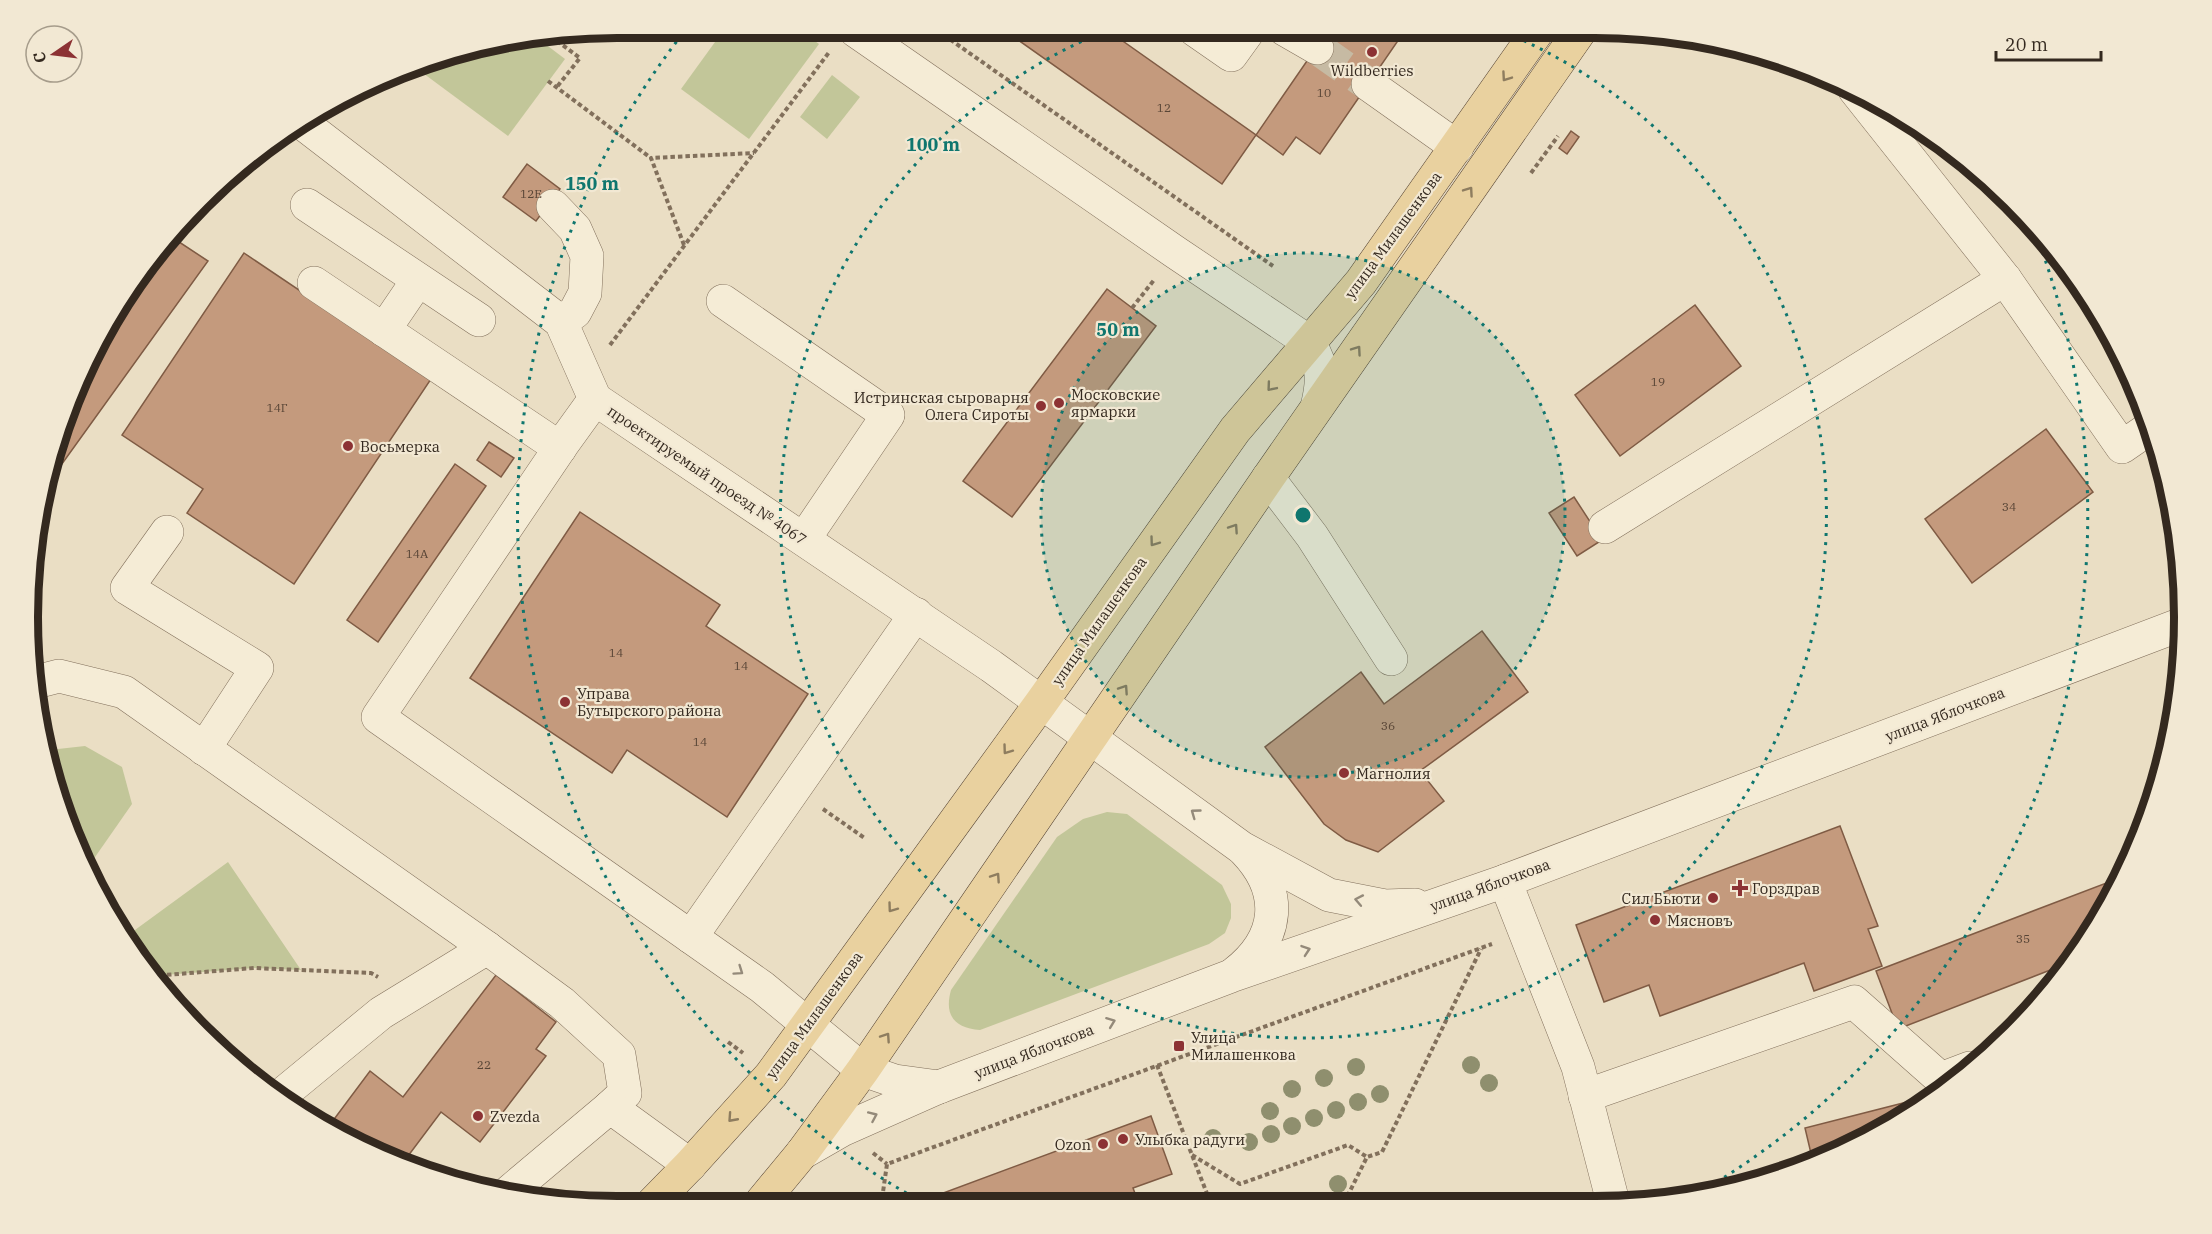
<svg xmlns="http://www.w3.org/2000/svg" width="2212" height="1234" viewBox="0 0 2212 1234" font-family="'IBM Plex Serif',serif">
<rect width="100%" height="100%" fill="#eadec4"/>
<!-- green -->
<g fill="#c2c699">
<polygon points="723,31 801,31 819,44 749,139 681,89"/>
<polygon points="532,34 565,59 508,136 412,65 428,58"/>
<polygon points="832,75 860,97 827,139 800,117"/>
<polygon points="85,746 122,767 132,804 86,870 72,842 45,755 49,750"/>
<path d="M 1107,812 L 1127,814 L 1222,885 L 1231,904 L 1231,918 L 1225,933 L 1209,944 L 980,1030 C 954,1028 944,1015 951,990 L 1057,837 L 1083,819 Z"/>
<polygon points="228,862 301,970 254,968 152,976 124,938"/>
</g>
<!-- building -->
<g fill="#c49a7d" stroke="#7f5b44" stroke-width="1.5">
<polygon points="1329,29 1406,29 1320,154 1296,137 1283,155 1256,135"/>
<polygon points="1004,30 1107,30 1256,135 1222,184"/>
<polygon points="579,32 596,32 590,40"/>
<polygon points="1571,131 1579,137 1567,154 1559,148"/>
<polygon points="527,164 560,189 536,221 503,197"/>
<polygon points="170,236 208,261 41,493 47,464 88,356 127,289"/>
<polygon points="244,253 431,379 294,584 187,513 203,489 122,435"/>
<polygon points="1107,289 1156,326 1012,517 963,481"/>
<polygon points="1695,305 1741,366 1620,456 1575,395"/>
<polygon points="2046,429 2093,492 1972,583 1925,519"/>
<polygon points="489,442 514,458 501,477 477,460"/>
<polygon points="455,464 486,486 378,642 347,620"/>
<polygon points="1574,497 1602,540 1577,556 1549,513"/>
<polygon points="580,512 720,605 706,626 808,694 727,817 627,750 612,773 470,678"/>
<polygon points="1482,631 1528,692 1420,771 1444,801 1378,852 1346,840 1324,824 1265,747 1361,672 1384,704"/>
<polygon points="1840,826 1878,926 1868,929 1882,966 1814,991 1804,963 1660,1016 1649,985 1604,1002 1576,925"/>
<polygon points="2122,877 2106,912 2066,964 1898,1029 1876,971"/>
<polygon points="496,975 556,1022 536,1049 546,1056 480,1142 441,1112 402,1164 326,1130 370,1071 403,1097"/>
<polygon points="1919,1099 1922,1108 1813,1162 1805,1128"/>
<polygon points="1151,1116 1172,1174 1133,1188 1139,1204 911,1205"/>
</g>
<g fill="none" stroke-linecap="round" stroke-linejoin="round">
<!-- minor-tunnel -->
<polyline stroke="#c6baa3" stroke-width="33" stroke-dasharray="33 16" stroke-linecap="butt" points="1317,48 1368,84"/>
<!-- minor casing -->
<g stroke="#82705c" stroke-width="34">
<g id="minor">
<polyline points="1284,29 1317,48"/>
<polyline points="1195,30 1231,55 1249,30"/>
<path d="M 856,31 L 1175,252 L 1309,342 C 1323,367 1324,379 1317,407"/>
<polyline points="1368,84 1457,147"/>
<polyline points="1855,90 2005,279 2122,447 2151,427"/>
<polyline points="301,122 561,322 595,399 991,666 1242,848 1329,895 1385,906 1415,905"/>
<polyline points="307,205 479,320"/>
<polyline points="553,206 575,229 587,256 585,293 575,312 561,322"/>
<polyline points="314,283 560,448"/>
<polyline points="723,301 888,415 804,539"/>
<polyline points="384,330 418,280"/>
<polyline points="595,399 564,442 378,717 762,987 863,1070 895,1081 939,1087"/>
<polyline points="1268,478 1312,536 1391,659"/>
<polyline points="1605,527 2005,279"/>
<polyline points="167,532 127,588 257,668 204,749"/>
<polyline points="32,683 59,676 124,692 487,948 381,1013 279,1097"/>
<polyline points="1505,881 1578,1067 1613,1202"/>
<polyline points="691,937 916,614"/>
<polyline points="487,948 562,1003 619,1055 625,1093 610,1107"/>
<path d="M 1235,973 C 1280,938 1284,892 1245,851"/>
<polyline points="1941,1079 1970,1068"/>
<polyline points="1585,1096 1854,1002 1941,1079 1945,1089"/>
<polyline points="802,1153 842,1130 939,1087 1231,976 1505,881 2182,624"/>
<polyline points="509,1192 610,1107 690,1165"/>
</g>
</g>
<!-- major casing -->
<g stroke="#513f30" stroke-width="34">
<g id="major">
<polyline points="759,1205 802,1153 863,1070 1268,478 1582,28"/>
<polyline points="650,1206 690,1165 771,1075 1041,703 1235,430 1361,282 1539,29"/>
</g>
</g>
<!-- path -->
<g stroke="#82705c" stroke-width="4" stroke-dasharray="4.5 3" stroke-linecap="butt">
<polyline points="938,31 1273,266"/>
<polyline points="545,32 580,58 556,88"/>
<polyline points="548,81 651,158"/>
<polyline points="1531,173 1558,136"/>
<polyline points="684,245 651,158 754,153"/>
<polyline points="1132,308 1154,280"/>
<polyline points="610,345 830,51"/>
<polyline points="823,809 866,839"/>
<polyline points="152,976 254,968 371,973 378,977"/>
<polyline points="728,1042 743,1053"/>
<polyline points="1157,1065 1211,1204"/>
<polyline points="873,1153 887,1164"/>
<polyline points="1192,1155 1240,1184 1348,1145 1367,1157"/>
<polyline points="1344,1203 1367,1157 1382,1152 1481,949"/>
<polyline points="888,1205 883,1192 887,1164 1492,944"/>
</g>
<!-- minor -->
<use href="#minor" stroke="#f5ecd6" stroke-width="33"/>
<!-- major -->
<use href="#major" stroke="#e9d19f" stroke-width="33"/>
</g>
<!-- trees -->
<g fill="#8f8f6e">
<circle cx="1471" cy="1065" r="9"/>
<circle cx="1356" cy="1067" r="9"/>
<circle cx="1324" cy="1078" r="9"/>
<circle cx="1489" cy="1083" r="9"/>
<circle cx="1292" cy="1089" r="9"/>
<circle cx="1380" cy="1094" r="9"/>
<circle cx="1358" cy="1102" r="9"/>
<circle cx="1336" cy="1110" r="9"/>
<circle cx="1270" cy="1111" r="9"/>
<circle cx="1314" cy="1118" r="9"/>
<circle cx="1292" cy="1126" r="9"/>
<circle cx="1271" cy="1134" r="9"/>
<circle cx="1213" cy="1138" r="9"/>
<circle cx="1249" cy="1142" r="9"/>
<circle cx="1338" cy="1184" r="9"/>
</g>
<!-- one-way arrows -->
<defs><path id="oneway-chevron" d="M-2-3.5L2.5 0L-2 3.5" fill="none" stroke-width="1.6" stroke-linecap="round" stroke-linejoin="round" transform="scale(1.5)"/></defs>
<g stroke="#8e7d5f">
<use href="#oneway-chevron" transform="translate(1506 77) rotate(125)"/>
<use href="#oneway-chevron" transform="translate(1469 191) rotate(-55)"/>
<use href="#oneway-chevron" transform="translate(1357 350) rotate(-55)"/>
<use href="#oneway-chevron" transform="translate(1271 387) rotate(130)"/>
<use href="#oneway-chevron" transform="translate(1234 528) rotate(-56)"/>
<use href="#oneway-chevron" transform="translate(1154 542) rotate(126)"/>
<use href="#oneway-chevron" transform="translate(1124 689) rotate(-56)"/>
<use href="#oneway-chevron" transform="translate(1007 750) rotate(126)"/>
<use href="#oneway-chevron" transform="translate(996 877) rotate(-56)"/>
<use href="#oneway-chevron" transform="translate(892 908) rotate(126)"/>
<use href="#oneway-chevron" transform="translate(886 1037) rotate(-56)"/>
<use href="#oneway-chevron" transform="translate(732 1118) rotate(132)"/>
</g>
<g stroke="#948a7a">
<use href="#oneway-chevron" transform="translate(1195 813) rotate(-144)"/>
<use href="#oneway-chevron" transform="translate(1359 900) rotate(-169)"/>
<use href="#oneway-chevron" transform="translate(1306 950) rotate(-19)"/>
<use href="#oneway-chevron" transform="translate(739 971) rotate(35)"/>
<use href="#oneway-chevron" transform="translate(1111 1022) rotate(-21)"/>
<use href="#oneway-chevron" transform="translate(873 1116) rotate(-24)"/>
</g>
<!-- distance rings -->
<circle cx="1303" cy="515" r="262" fill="#0f766e" fill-opacity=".12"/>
<g fill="none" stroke="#0f766e" stroke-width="3" stroke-dasharray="3 6">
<circle cx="1303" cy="515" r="262"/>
<path d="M1499 30A523 523 0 1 1 1103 32"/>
<path d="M922 1202A785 785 0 0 1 684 32M2033 227A785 785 0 0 1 1695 1195"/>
</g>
<!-- markers -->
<g fill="#8c3234" stroke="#f2e8d3" stroke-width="2">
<circle cx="1372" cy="52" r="6"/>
<circle cx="1059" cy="403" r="6"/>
<circle cx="1041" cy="406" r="6"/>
<circle cx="348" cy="446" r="6"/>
<circle cx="565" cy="702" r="6"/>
<circle cx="1344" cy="773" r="6"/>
<path d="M1737 879h6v6h6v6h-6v6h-6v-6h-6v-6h6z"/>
<circle cx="1713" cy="898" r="6"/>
<circle cx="1655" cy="920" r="6"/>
<rect x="1173" y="1040" width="12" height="12" rx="3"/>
<circle cx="478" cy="1116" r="6"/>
<circle cx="1123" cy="1139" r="6"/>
<circle cx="1103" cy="1144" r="6"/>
</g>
<g text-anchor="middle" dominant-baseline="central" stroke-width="4.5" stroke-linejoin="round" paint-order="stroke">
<!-- number labels -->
<g font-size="12" fill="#584536">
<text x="1324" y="92">10</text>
<text x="1164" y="107">12</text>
<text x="531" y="193">12Е</text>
<text x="1658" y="381">19</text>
<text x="277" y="407">14Г</text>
<text x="2009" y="506">34</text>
<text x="417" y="553">14А</text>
<text x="616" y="652">14</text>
<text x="741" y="665">14</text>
<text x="1388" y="725">36</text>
<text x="700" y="741">14</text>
<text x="2023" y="938">35</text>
<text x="484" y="1064">22</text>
</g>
<!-- poi labels -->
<g font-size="15" fill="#34291f" stroke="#f2e8d3" text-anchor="start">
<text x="1372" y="70" text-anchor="middle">Wildberries</text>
<text x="1071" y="394">Московские<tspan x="1071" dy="17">ярмарки</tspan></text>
<text x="1029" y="397" text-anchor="end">Истринская сыроварня<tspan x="1029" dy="17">Олега Сироты</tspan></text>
<text x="360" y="446">Восьмерка</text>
<text x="577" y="693">Управа<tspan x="577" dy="17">Бутырского района</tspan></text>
<text x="1356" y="773">Магнолия</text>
<text x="1752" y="888">Горздрав</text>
<text x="1701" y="898" text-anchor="end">Сил Бьюти</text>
<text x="1667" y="920">Мясновъ</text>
<text x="1191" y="1037">Улица<tspan x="1191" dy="17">Милашенкова</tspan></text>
<text x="490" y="1116">Zvezda</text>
<text x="1135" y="1139">Улыбка радуги</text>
<text x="1091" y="1144" text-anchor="end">Ozon</text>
</g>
<!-- street labels -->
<g font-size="15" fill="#34291f" stroke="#f2e8d3">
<text transform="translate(1393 235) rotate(-54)">улица Милашенкова</text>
<text transform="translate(707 475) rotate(34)">проектируемый проезд № 4067</text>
<text transform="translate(1099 621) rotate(-55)">улица Милашенкова</text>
<text transform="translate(1945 714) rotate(-21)">улица Яблочкова</text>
<text transform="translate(1490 885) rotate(-20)">улица Яблочкова</text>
<text transform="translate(814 1015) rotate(-54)">улица Милашенкова</text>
<text transform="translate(1034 1051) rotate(-21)">улица Яблочкова</text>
</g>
</g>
<!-- crop -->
<path d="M0 0H2212V1234H0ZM617 38H1595A579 579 0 0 1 2174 617V617A579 579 0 0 1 1595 1196H617A579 579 0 0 1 38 617V617A579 579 0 0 1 617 38Z" fill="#f2e8d3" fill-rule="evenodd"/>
<path fill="none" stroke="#34291f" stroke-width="8" d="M617 38H1595A579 579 0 0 1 2174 617V617A579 579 0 0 1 1595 1196H617A579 579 0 0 1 38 617V617A579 579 0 0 1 617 38Z"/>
<circle cx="1303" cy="515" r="9" fill="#0f766e" stroke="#f2e8d3" stroke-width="3"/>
<g font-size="18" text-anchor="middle" font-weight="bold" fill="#0f766e" stroke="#f2e8d3" stroke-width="4.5" stroke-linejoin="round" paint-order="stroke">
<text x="933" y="151">100 m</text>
<text x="592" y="190">150 m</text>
<text x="1118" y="336">50 m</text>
</g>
<!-- north arrow -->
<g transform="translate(54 54) rotate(256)"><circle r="28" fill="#f2e8d3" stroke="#a69c8b" stroke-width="1.5"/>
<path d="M0-4.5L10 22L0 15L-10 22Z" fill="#8c3234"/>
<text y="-9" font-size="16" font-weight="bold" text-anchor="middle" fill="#34291f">С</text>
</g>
<!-- scale -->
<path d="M1996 51v9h105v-9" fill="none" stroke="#34291f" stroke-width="3"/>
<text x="2005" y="51" font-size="18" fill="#34291f" stroke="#f2e8d3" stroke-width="4.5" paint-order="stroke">20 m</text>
</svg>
